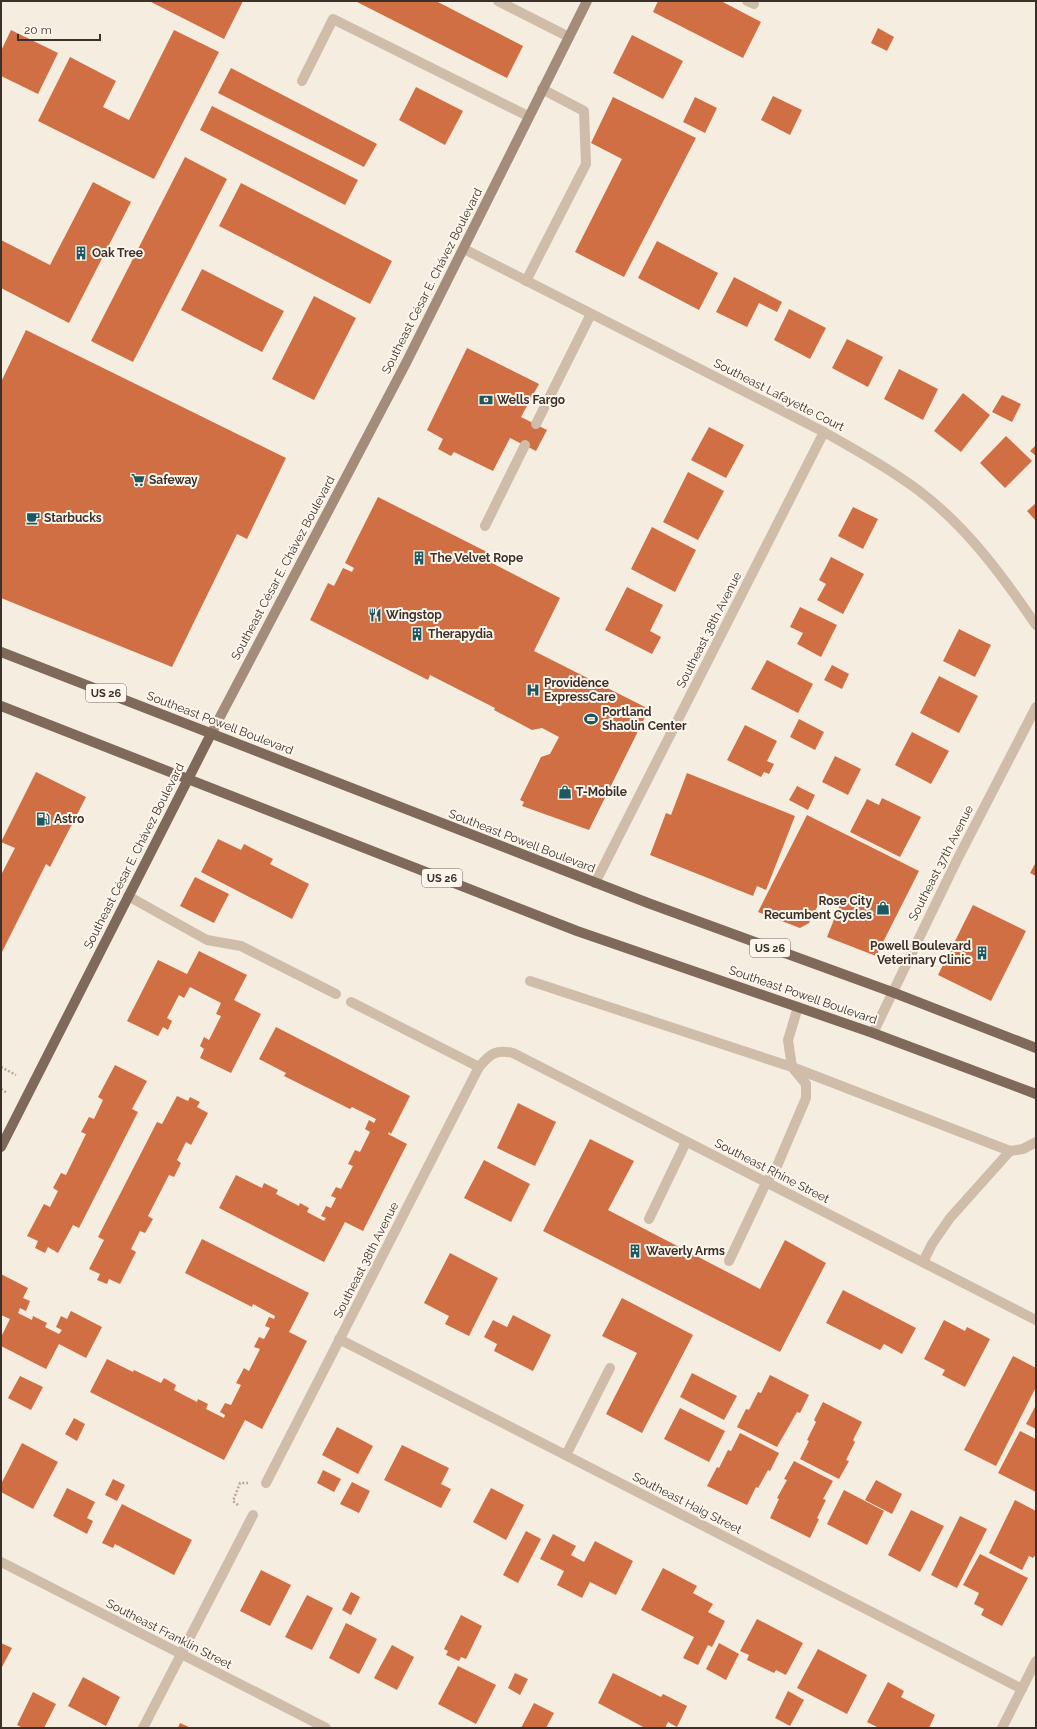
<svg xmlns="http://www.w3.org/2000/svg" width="1037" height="1729" viewBox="0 0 1037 1729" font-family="Raleway,sans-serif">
<rect width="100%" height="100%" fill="#f5ede0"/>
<!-- building -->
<g fill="#d06f43">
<polygon points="149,1 243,1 224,39"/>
<polygon points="355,1 436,1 523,46 507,78"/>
<polygon points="658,1 721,1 761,22 743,58 653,12"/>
<polygon points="878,28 894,37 887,51 871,43"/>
<polygon points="11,30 58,53 38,94 1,76 1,51"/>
<polygon points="174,30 219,52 154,179 38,121 70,57 116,81 103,107 129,120"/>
<polygon points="632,35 683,61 663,99 613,73"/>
<polygon points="231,68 377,144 364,167 218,93"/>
<polygon points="416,87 463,111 445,145 399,120"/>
<polygon points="773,96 802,110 790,135 761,120"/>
<polygon points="613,97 696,138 624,277 575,252 622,159 591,143"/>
<polygon points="695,97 717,108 705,133 683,122"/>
<polygon points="212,106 358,180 345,205 200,130"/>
<polygon points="185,157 227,179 133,362 91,341"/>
<polygon points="93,182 131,202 69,323 1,288 1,240 50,265"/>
<polygon points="241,183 392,261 370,304 219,226"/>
<polygon points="657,241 718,273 699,310 638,278"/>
<polygon points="202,269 284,311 262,352 181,310"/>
<polygon points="734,277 782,302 777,312 759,303 747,327 716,312"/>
<polygon points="314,296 356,318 314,400 272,379"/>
<polygon points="789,309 826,328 810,359 774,340"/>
<polygon points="26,330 286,458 247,539 237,534 172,667 1,598 1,382"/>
<polygon points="847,339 883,357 868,387 832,368"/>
<polygon points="467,348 539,384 521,417 547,430 536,451 510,438 493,471 454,452 451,456 438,449 443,439 427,430"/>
<polygon points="899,369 938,389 923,420 884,399"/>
<polygon points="963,393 990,415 961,452 934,431"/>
<polygon points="1002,395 1021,404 1012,422 992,412"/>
<polygon points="709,427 744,445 726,478 691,460"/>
<polygon points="1006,436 1032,461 1005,488 980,463"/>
<polygon points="1036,445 1036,456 1030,451"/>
<polygon points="688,472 724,491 698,540 663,522"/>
<polygon points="378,497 491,554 488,561 560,598 534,651 649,709 589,830 522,806 524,802 520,800 541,757 550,754 559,737 542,728 532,730 494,710 495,708 430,675 428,680 310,620 328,583 334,586 343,568 352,572 354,568 345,563"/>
<polygon points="1036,503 1036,521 1027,511"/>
<polygon points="853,507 878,519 863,549 838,536"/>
<polygon points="652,527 696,550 675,592 631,569"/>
<polygon points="831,557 864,574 843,614 817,600 826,584 819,580"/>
<polygon points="627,587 663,605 650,631 661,637 652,654 605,630"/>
<polygon points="800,607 837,625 821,657 797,644 803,633 790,627"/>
<polygon points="959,629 991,645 975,677 943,661"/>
<polygon points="767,660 813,684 798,713 751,689"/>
<polygon points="832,665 849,674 842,689 824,680"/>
<polygon points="939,676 978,696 959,733 920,713"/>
<polygon points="799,719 824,732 815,750 790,737"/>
<polygon points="745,725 777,741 767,761 774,764 769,774 764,772 761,777 727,760"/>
<polygon points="912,732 949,751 931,784 895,765"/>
<polygon points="835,756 861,769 848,795 822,782"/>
<polygon points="36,772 86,797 50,867 46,864 2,952 1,952 1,875 15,848 1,842"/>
<polygon points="687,773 795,816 766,890 757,886 753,896 650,855 666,813 671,815"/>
<polygon points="797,786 815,795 808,810 789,800"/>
<polygon points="882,798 921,817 900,857 850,832 867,799 879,805"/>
<polygon points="807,815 919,871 876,956 827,937 841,902 824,893 809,923 800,928 758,912"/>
<polygon points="218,839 241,850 244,844 273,859 270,864 309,884 292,919 201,872"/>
<polygon points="1036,862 1036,876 1030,873"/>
<polygon points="195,877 229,894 214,923 180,906"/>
<polygon points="973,905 1026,931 991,1001 938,975"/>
<polygon points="199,951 247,975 234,1000 261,1014 231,1073 200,1058 204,1049 200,1046 204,1037 209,1040 221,1016 216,1014 221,1003 190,987 184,998 179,995 167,1018 172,1021 168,1030 163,1027 158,1036 127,1021 158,960 187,974"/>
<polygon points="276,1027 410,1096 391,1134 389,1132 388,1134 407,1144 363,1231 345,1222 324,1262 219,1208 236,1175 262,1188 264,1183 278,1190 276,1194 299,1206 300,1203 309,1208 307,1212 324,1221 326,1218 321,1216 326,1206 331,1208 336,1198 331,1196 336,1187 341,1189 353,1166 348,1164 355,1150 360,1152 370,1132 365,1129 369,1120 374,1123 376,1119 352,1107 350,1109 284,1076 286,1073 259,1059"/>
<polygon points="115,1065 147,1081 132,1109 138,1112 79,1228 73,1225 58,1253 48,1247 45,1253 35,1248 38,1241 27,1236 44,1204 50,1207 58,1191 53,1188 61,1173 66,1175 86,1134 81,1132 89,1117 94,1119 103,1100 98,1097"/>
<polygon points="177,1096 188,1101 190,1097 200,1102 197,1107 208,1113 191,1145 186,1142 177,1160 181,1163 174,1177 169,1175 148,1216 153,1219 145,1233 140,1231 131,1249 136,1252 120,1284 109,1279 107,1284 97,1280 100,1274 89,1269 104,1240 98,1237 157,1122 162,1124"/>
<polygon points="518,1103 556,1122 535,1166 497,1148"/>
<polygon points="590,1139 634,1161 608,1210 760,1289 785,1240 826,1263 780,1352 543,1231"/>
<polygon points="484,1160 530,1184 511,1222 464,1198"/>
<polygon points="202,1239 309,1293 289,1332 307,1341 262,1429 245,1420 224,1460 90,1392 107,1359 133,1372 134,1370 161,1383 164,1378 176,1385 174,1390 197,1402 198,1399 208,1404 206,1409 224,1418 225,1415 220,1412 225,1403 231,1405 241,1385 236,1383 244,1368 249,1371 260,1349 254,1347 259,1337 264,1339 270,1328 265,1326 269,1317 274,1319 275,1316 253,1304 252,1307 185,1273"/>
<polygon points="450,1253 498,1278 469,1336 445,1324 449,1316 424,1303"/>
<polygon points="1,1274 28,1288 23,1298 30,1301 26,1311 20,1308 18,1313 32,1320 33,1316 47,1323 45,1327 59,1334 62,1330 56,1327 61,1316 67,1319 71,1311 102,1327 86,1358 59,1344 46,1369 1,1346 1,1337 10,1319 1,1315"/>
<polygon points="843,1290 916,1328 902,1354 884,1344 880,1350 826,1323"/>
<polygon points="622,1298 693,1335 642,1433 606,1414 637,1353 602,1336"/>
<polygon points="513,1315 551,1335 533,1371 494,1351 497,1344 484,1337 493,1320 507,1327"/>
<polygon points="944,1320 965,1331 967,1327 990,1339 965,1387 942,1375 945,1370 924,1359"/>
<polygon points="1013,1356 1036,1368 1036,1387 996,1466 964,1450"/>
<polygon points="692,1373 737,1396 724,1420 680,1397"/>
<polygon points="770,1375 809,1395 800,1413 797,1412 777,1447 737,1427 746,1409 749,1410 758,1392 761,1393"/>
<polygon points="20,1376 43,1387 31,1410 8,1398"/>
<polygon points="823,1402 862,1422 853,1440 855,1442 846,1460 849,1461 839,1479 800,1459 809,1441 807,1440 816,1422 814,1420"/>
<polygon points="1036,1405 1036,1429 1026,1424"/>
<polygon points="680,1408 725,1431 709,1462 664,1439"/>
<polygon points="74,1418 85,1424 77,1441 65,1434"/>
<polygon points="337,1427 373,1446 358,1474 322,1455"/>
<polygon points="1020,1431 1036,1439 1036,1492 998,1473"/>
<polygon points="740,1433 779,1453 770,1471 768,1470 758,1488 756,1487 747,1505 707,1486 717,1467 719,1468 728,1450 731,1451"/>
<polygon points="22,1443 58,1462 33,1509 1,1492 1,1484"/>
<polygon points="402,1445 449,1468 441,1484 451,1489 441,1508 384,1480"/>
<polygon points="794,1461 833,1481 823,1499 826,1500 817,1518 819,1519 810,1538 770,1518 779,1499 777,1498 787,1480 784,1479"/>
<polygon points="323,1470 341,1479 334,1492 317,1483"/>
<polygon points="113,1479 125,1485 117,1501 105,1495"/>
<polygon points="876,1480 902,1494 892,1514 865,1500"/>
<polygon points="352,1482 370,1491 359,1513 340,1504"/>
<polygon points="67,1488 95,1502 87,1518 93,1521 87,1534 53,1516"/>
<polygon points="491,1488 524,1505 506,1540 473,1522"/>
<polygon points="844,1490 884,1511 867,1545 827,1524"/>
<polygon points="1015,1500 1036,1511 1036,1554 1033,1558 1029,1556 1022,1570 989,1553"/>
<polygon points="122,1504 192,1540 174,1575 115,1544 113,1548 102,1543"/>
<polygon points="911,1510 944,1526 920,1572 888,1555"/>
<polygon points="960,1516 987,1529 957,1588 931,1575"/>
<polygon points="526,1531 541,1539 518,1583 503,1575"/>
<polygon points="553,1534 576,1546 571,1555 584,1562 595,1541 633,1561 616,1595 590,1582 582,1598 557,1585 564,1571 540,1559"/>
<polygon points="980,1554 1028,1578 1002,1626 981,1615 984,1609 974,1604 979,1593 963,1585"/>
<polygon points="663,1568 697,1586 693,1593 713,1604 708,1612 725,1621 712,1647 708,1645 698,1665 683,1658 694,1637 641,1610"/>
<polygon points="261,1570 291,1585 270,1626 240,1611"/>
<polygon points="351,1592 360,1597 351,1615 342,1610"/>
<polygon points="307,1595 333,1608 312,1650 285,1637"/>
<polygon points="461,1615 482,1626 466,1659 461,1657 459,1661 446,1655 448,1651 444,1649"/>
<polygon points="757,1619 803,1643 786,1675 776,1670 774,1673 747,1660 749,1655 740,1651"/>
<polygon points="346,1623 377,1639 359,1674 329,1658"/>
<polygon points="1,1643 12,1648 1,1669"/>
<polygon points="719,1643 739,1654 726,1680 706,1669"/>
<polygon points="392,1645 414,1657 397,1690 374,1678"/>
<polygon points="818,1649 867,1675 847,1714 797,1688"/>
<polygon points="458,1666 496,1685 476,1724 438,1704"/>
<polygon points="515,1673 528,1679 520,1695 508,1688"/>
<polygon points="613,1673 661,1697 663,1694 687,1706 677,1727 668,1722 665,1728 645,1728 598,1703"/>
<polygon points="83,1677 120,1697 106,1726 68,1706"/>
<polygon points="888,1682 904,1691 901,1697 935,1715 929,1728 879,1728 867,1722"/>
<polygon points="788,1691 804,1700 790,1726 775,1718"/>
<polygon points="33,1692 56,1704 44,1728 23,1728 17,1725"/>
<polygon points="534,1703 554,1713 546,1728 521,1728"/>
<polygon points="180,1723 191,1728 178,1728"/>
</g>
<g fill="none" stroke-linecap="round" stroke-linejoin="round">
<!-- path -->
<g stroke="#bba794" stroke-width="2.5" stroke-dasharray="2 2" stroke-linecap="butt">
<polyline points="1,1067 16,1075"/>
<polyline points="1,1089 7,1093"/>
<polyline points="238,1505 233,1501 240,1483 248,1483"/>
</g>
<!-- service -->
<g stroke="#cfbdaa" stroke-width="10">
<polyline points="498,1 569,37"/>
<polyline points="747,1 754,4"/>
<polyline points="302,81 333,19 528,116"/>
<polyline points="526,281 586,164 584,111 542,89"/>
<polyline points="536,424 591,314"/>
<polyline points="485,526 525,445"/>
<polyline points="128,896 207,940 241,946 336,994"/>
<polyline points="530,981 792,1067 1010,1151 1023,1149 1036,1142"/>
<polyline points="351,1002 479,1067"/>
<polyline points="649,1219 686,1142"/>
<polyline points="729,1261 766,1183 777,1166 806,1098 806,1084 792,1067 788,1040 798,1007"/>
<polyline points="923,1262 932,1244 950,1218 1010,1151"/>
<polyline points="566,1455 610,1368"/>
</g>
<!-- minor -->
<g stroke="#cfbdaa" stroke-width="10">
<path d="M 464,249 L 824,432 C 856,450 888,468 918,490 C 966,526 1002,575 1036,625"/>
<polyline points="595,883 824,432"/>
<polyline points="873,1033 956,862 1036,707"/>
<polyline points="339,1339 1022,1689"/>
<path d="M 266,1483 L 479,1067 C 490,1054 496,1049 513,1053 L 1036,1320"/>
<polyline points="1,1562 326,1728"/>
<polyline points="143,1728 253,1515"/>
<polyline points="1002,1728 1036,1661"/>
</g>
<!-- secondary -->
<polyline stroke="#a38c7a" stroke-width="10" points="211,734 406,363 587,1"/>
<!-- primary -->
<g stroke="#7f695a" stroke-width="10">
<polyline points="1,652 648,903 892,992 1036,1048"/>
<polyline points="1,706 577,931 873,1033 1036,1094"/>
<polyline points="1,1147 211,734"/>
</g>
</g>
<!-- icons -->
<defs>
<g id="building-bare" transform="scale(1.08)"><path d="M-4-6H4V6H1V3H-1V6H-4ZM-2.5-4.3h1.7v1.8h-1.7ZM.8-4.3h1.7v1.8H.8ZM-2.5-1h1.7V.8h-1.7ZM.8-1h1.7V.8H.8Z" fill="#1b5862" stroke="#fcf6ed" stroke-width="2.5" paint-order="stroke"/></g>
<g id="bank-bare" transform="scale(1.08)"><path d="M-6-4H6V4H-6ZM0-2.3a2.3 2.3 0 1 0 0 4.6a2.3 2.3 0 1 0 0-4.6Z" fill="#1b5862" stroke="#fcf6ed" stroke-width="2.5" paint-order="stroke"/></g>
<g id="supermarket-bare" transform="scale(1.08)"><path d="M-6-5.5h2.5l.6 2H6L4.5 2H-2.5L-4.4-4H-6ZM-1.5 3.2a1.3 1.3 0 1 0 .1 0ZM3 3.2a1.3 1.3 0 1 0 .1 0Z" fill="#1b5862" stroke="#fcf6ed" stroke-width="2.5" paint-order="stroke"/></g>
<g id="cafe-bare" transform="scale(1.08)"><path d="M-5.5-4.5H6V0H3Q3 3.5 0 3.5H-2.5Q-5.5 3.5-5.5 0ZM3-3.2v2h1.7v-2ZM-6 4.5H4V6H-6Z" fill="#1b5862" stroke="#fcf6ed" stroke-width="2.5" paint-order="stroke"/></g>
<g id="restaurant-bare" transform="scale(1.08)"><path d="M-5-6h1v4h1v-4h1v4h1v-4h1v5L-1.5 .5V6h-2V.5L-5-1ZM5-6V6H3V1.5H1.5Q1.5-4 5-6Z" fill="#1b5862" stroke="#fcf6ed" stroke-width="2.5" paint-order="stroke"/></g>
<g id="hospital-bare" transform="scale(1.08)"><path d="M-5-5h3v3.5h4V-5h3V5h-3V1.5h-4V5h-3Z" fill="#1b5862" stroke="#fcf6ed" stroke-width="2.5" paint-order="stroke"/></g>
<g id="stadium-bare" transform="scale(1.08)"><path d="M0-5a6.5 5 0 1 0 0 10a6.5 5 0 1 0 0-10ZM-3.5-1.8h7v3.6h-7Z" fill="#1b5862" stroke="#fcf6ed" stroke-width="2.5" paint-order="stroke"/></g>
<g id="shop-bare" transform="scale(1.08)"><path d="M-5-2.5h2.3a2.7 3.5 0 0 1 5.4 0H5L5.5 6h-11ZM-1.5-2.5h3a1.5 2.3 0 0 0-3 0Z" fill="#1b5862" stroke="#fcf6ed" stroke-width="2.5" paint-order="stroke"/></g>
<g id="fuel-bare" transform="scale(1.08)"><path d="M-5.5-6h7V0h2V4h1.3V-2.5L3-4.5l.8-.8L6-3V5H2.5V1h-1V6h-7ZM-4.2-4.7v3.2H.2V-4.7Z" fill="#1b5862" stroke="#fcf6ed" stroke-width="2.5" paint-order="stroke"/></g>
</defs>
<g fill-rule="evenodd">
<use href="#building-bare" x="81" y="253"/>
<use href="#bank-bare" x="486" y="400"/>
<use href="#supermarket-bare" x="138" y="480"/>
<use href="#cafe-bare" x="33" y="518"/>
<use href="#building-bare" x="419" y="558"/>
<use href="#restaurant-bare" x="375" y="615"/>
<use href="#building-bare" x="417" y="634"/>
<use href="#hospital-bare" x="533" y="690"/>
<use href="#stadium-bare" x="591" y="719"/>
<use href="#shop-bare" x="565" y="792"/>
<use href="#fuel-bare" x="43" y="819"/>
<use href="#shop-bare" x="883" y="908"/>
<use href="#building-bare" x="982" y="953"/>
<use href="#building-bare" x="635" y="1251"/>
</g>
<g text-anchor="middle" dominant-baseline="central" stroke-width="4" stroke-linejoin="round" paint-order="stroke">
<!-- shield labels -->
<g fill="#fcf6ed" stroke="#766c64" stroke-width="1">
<rect x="86" y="684" width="40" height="18" rx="3"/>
<rect x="422" y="869" width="40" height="18" rx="3"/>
<rect x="750" y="939" width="40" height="18" rx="3"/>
</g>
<g font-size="11" font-weight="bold" fill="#3c312a">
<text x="106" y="693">US 26</text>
<text x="442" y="878">US 26</text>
<text x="770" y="948">US 26</text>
</g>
<!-- poi labels -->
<g font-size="12" font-weight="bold" fill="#3c312a" stroke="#fcf6ed" text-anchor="start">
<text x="92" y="253">Oak Tree</text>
<text x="497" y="400">Wells Fargo</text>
<text x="149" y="480">Safeway</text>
<text x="44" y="518">Starbucks</text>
<text x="430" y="558">The Velvet Rope</text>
<text x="386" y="615">Wingstop</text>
<text x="428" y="634">Therapydia</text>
<text x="544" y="683">Providence<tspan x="544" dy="14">ExpressCare</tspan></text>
<text x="602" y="712">Portland<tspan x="602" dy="14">Shaolin Center</tspan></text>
<text x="576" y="792">T-Mobile</text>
<text x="54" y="819">Astro</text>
<text x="872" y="901" text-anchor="end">Rose City<tspan x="872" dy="14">Recumbent Cycles</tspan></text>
<text x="971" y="946" text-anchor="end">Powell Boulevard<tspan x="971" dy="14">Veterinary Clinic</tspan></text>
<text x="646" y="1251">Waverly Arms</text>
</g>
<!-- street labels -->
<g font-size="12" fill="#3c312a" stroke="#fcf6ed">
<text transform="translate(432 281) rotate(-63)">Southeast César E. Chávez Boulevard</text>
<text transform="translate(779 395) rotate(27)">Southeast Lafayette Court</text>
<text transform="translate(283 568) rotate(-62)">Southeast César E. Chávez Boulevard</text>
<text transform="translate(709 630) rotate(-63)">Southeast 38th Avenue</text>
<text transform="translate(220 723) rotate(21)">Southeast Powell Boulevard</text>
<text transform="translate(522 841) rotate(21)">Southeast Powell Boulevard</text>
<text transform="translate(134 856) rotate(-63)">Southeast César E. Chávez Boulevard</text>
<text transform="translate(941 863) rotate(-63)">Southeast 37th Avenue</text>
<text transform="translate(803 995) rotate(19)">Southeast Powell Boulevard</text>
<text transform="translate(772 1171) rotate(27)">Southeast Rhine Street</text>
<text transform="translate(366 1260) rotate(-63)">Southeast 38th Avenue</text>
<text transform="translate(687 1503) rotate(27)">Southeast Haig Street</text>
<text transform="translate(169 1634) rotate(27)">Southeast Franklin Street</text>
</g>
</g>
<!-- border -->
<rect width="1037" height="1729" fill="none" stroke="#3c312a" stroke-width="4"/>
<!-- scale -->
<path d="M18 34v6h82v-6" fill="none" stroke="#3c312a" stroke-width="2"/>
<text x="24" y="34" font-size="12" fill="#3c312a" stroke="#fcf6ed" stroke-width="3" paint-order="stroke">20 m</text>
</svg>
